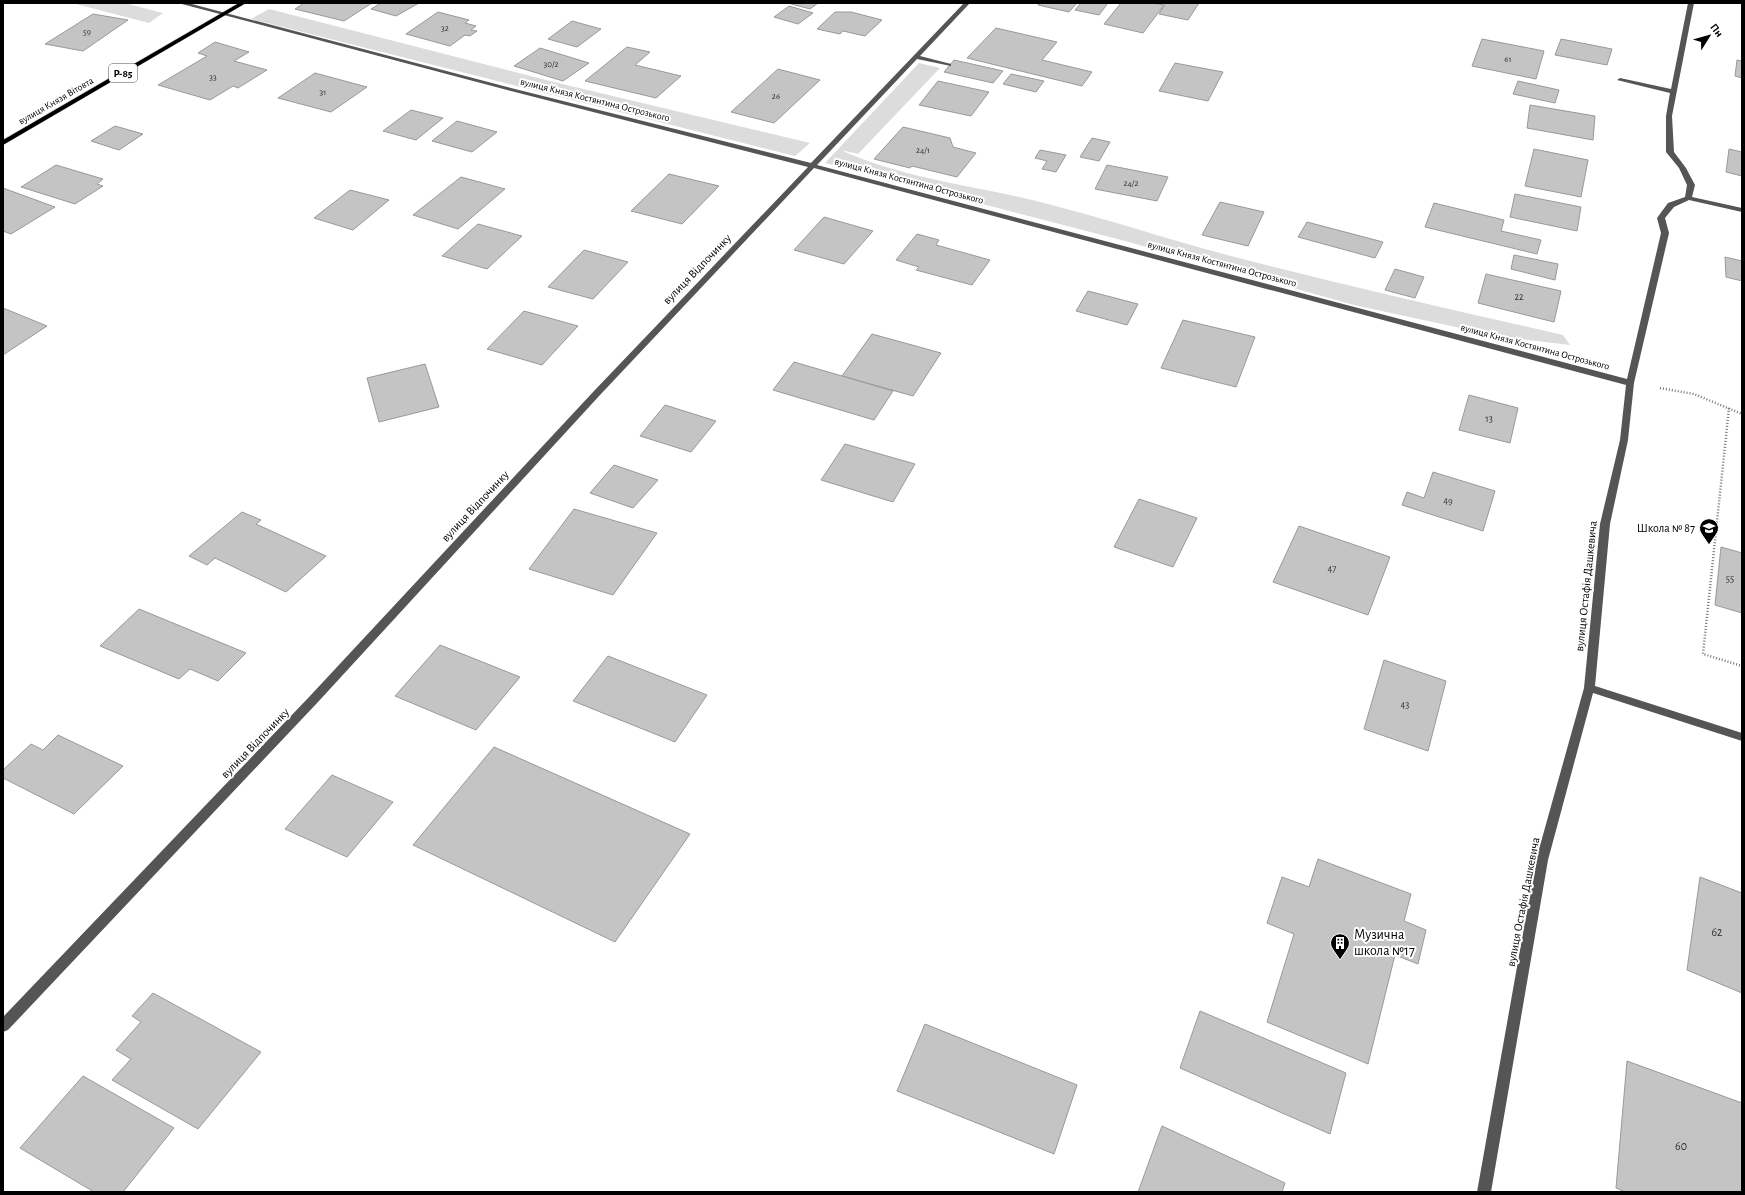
<svg xmlns="http://www.w3.org/2000/svg" width="1745" height="1195" viewBox="0 0 1745 1195" font-family="'Alegreya Sans',sans-serif">
<rect width="100%" height="100%" fill="#fff"/>
<!-- green -->
<g fill="#dcdcdc">
<polygon points="72,3 124,3 163,13 149,23"/>
<polygon points="269,9 554,82 810,143 795,156 251,19"/>
<path d="M 919,63 L 940,68 L 858,154 L 841,150 C 903,179 974,185 1040,202 C 1105,218 1169,240 1235,257 C 1344,285 1453,310 1563,335 L 1570,345 L 1502,337 L 1354,305 L 1125,241 L 825,163 Z"/>
</g>
<!-- building -->
<g fill="#c4c4c4" stroke="#999">
<polygon points="304,3 372,3 344,21 295,9"/>
<polygon points="381,3 419,3 396,16 371,9"/>
<polygon points="788,3 818,3 810,9"/>
<polygon points="1039,3 1077,3 1069,12 1038,5"/>
<polygon points="1081,3 1108,3 1099,15 1075,10"/>
<polygon points="1121,3 1152,3 1164,5 1143,33 1104,24"/>
<polygon points="1166,3 1199,3 1188,20 1159,14"/>
<polygon points="789,6 813,13 798,24 774,17"/>
<polygon points="438,12 469,20 465,23 476,26 471,30 477,31 470,36 465,35 450,46 406,34"/>
<polygon points="835,12 851,12 882,20 865,36 843,31 840,34 817,29"/>
<polygon points="93,14 128,20 83,51 45,44"/>
<polygon points="572,21 601,29 577,47 548,39"/>
<polygon points="996,28 1057,42 1042,60 1092,72 1082,86 967,58"/>
<polygon points="1482,39 1544,51 1536,79 1472,66"/>
<polygon points="1561,39 1612,49 1607,65 1555,55"/>
<polygon points="215,42 249,52 234,61 267,70 238,88 233,86 210,100 158,85 207,56 198,53"/>
<polygon points="627,47 650,52 635,65 681,76 656,98 585,81"/>
<polygon points="540,48 589,63 563,81 514,66"/>
<polygon points="954,60 1003,71 993,83 944,72"/>
<polygon points="1737,60 1742,61 1742,78 1735,76"/>
<polygon points="1175,63 1223,72 1208,101 1159,91"/>
<polygon points="778,69 820,80 774,123 731,112"/>
<polygon points="315,73 367,87 331,112 278,98"/>
<polygon points="1011,74 1044,81 1036,92 1003,84"/>
<polygon points="938,81 989,92 971,116 919,105"/>
<polygon points="1518,81 1559,90 1555,103 1513,94"/>
<polygon points="1530,105 1595,116 1593,140 1527,128"/>
<polygon points="411,110 443,118 416,140 383,131"/>
<polygon points="457,121 497,132 472,152 432,141"/>
<polygon points="115,126 143,134 119,150 91,141"/>
<polygon points="903,127 950,138 953,147 976,153 957,177 912,166 910,168 874,159"/>
<polygon points="1092,138 1110,142 1099,161 1080,157"/>
<polygon points="1534,149 1588,160 1581,197 1525,186"/>
<polygon points="1729,149 1742,152 1742,176 1726,172"/>
<polygon points="1040,150 1066,155 1056,172 1042,169 1047,161 1035,158"/>
<polygon points="56,165 103,179 97,184 103,186 75,204 21,187"/>
<polygon points="1107,165 1168,177 1157,201 1095,189"/>
<polygon points="669,174 719,186 682,224 631,211"/>
<polygon points="461,177 505,189 458,229 413,215"/>
<polygon points="3,188 55,207 11,234 3,231"/>
<polygon points="350,190 389,200 353,230 314,218"/>
<polygon points="1515,194 1581,207 1577,231 1510,217"/>
<polygon points="1220,202 1264,212 1248,246 1202,235"/>
<polygon points="1434,203 1504,220 1501,231 1541,240 1537,254 1425,227"/>
<polygon points="824,217 873,231 844,264 794,250"/>
<polygon points="1307,222 1383,242 1375,258 1298,237"/>
<polygon points="478,224 522,236 487,269 442,256"/>
<polygon points="917,234 939,240 936,245 990,260 972,285 916,270 919,267 896,260"/>
<polygon points="584,250 628,262 593,299 548,287"/>
<polygon points="1514,255 1558,264 1555,280 1511,269"/>
<polygon points="1725,257 1742,261 1742,281 1726,277"/>
<polygon points="1395,269 1424,277 1415,298 1385,290"/>
<polygon points="1486,274 1561,291 1554,322 1478,303"/>
<polygon points="1088,291 1138,304 1127,325 1076,311"/>
<polygon points="3,308 47,326 3,355"/>
<polygon points="524,311 578,326 542,365 487,349"/>
<polygon points="1183,320 1255,337 1236,387 1161,368"/>
<polygon points="872,334 941,353 913,396 842,376"/>
<polygon points="794,362 842,376 893,391 874,420 773,390"/>
<polygon points="425,364 439,407 379,422 367,378"/>
<polygon points="1469,395 1518,408 1510,443 1459,430"/>
<polygon points="665,405 716,421 691,452 640,436"/>
<polygon points="845,444 915,464 893,502 821,480"/>
<polygon points="614,465 658,480 633,508 590,493"/>
<polygon points="1433,472 1495,491 1483,531 1402,505 1407,492 1424,498"/>
<polygon points="1139,499 1197,518 1173,567 1114,547"/>
<polygon points="574,509 657,533 613,595 529,569"/>
<polygon points="242,512 261,520 256,524 326,556 286,592 215,558 207,565 189,556"/>
<polygon points="1299,526 1390,557 1368,615 1273,582"/>
<polygon points="1721,547 1742,553 1742,613 1715,605"/>
<polygon points="139,609 246,653 218,681 190,669 179,679 100,646"/>
<polygon points="440,645 520,677 476,730 395,696"/>
<polygon points="608,656 707,695 675,742 573,701"/>
<polygon points="1384,660 1446,681 1428,751 1364,729"/>
<polygon points="58,735 123,766 74,814 3,778 3,770 31,744 43,750"/>
<polygon points="494,747 690,834 615,942 413,845"/>
<polygon points="332,775 393,802 347,857 285,829"/>
<polygon points="1318,859 1411,894 1404,921 1426,930 1418,964 1395,955 1368,1064 1267,1022 1294,934 1267,923 1282,877 1309,887"/>
<polygon points="1700,877 1742,893 1742,993 1687,970"/>
<polygon points="153,993 261,1052 198,1129 112,1080 131,1059 116,1050 141,1022 132,1016"/>
<polygon points="1200,1011 1346,1073 1330,1134 1180,1068"/>
<polygon points="925,1024 1077,1085 1054,1154 897,1091"/>
<polygon points="1627,1061 1742,1103 1742,1192 1625,1192 1616,1188"/>
<polygon points="83,1076 174,1128 123,1192 94,1192 20,1148"/>
<polygon points="1162,1126 1285,1183 1282,1192 1138,1192"/>
</g>
<g fill="none" stroke-linecap="round" stroke-linejoin="round">
<!-- major casing -->
<g stroke="#dbdbdb" stroke-width="1">
<polygon id="major" points="239,3 246,3 3,145 3,140"/>
</g>
<!-- path -->
<g stroke="#777" stroke-width="2.5" stroke-dasharray="1 2" stroke-linecap="butt">
<polyline points="1660,388 1694,394 1742,414"/>
<polyline points="1729,408 1703,654 1742,666"/>
</g>
<!-- minor -->
<polygon fill="#555" fill-rule="evenodd" points="178,3 188,3 515,89 811,163 964,3 970,3 920,56 951,64 951,66 917,59 817,165 1627,379 1661,233 1657,218 1668,203 1685,197 1687,185 1679,168 1666,152 1666,116 1670,93 1617,80 1620,78 1671,89 1688,3 1694,3 1672,116 1674,152 1686,168 1695,185 1692,197 1742,208 1742,212 1689,200 1674,207 1665,218 1669,233 1634,383 1628,440 1610,524 1595,686 1742,733 1742,741 1593,693 1548,860 1491,1192 1477,1192 1536,860 1584,688 1600,524 1620,440 1626,385 814,168 600,395 318,702 8,1030 3,1032 3,1017 310,696 594,391 808,167 511,91"/>
<!-- major -->
<use href="#major" fill="#000" fill-rule="evenodd"/>
</g>
<!-- icons -->
<defs>
<g id="school-pin" transform="scale(1)"><path d="M0 17L-7.5 6A9.5 9.5 0 1 1 7.5 6Z" fill="#000" stroke="#fff"/><path d="M0-5L7-2L0 1L-7-2ZM-4 1L0 2.5L4 1V4Q0 6-4 4Z" fill="#fff"/></g>
<g id="building-pin" transform="scale(1)"><path d="M0 17L-7.5 6A9.5 9.5 0 1 1 7.5 6Z" fill="#000" stroke="#fff"/><path d="M-4-6H4V6H1V3H-1V6H-4ZM-2.5-4.3h1.7v1.8h-1.7ZM.8-4.3h1.7v1.8H.8ZM-2.5-1h1.7V.8h-1.7ZM.8-1h1.7V.8H.8Z" fill="#fff"/></g>
</defs>
<g fill-rule="evenodd">
<use href="#school-pin" x="1709" y="528"/>
<use href="#building-pin" x="1340" y="943"/>
</g>
<g text-anchor="middle" dominant-baseline="central" stroke-width="4" stroke-linejoin="round" paint-order="stroke">
<!-- far-number labels -->
<g font-size="9" fill="#313131">
<text x="445" y="28">32</text>
<text x="87" y="32">59</text>
<text x="1508" y="59">61</text>
<text x="551" y="64">30/2</text>
<text x="213" y="77">33</text>
<text x="323" y="92">31</text>
<text x="776" y="96">26</text>
<text x="923" y="150">24/1</text>
<text x="1131" y="183">24/2</text>
</g>
<!-- far-street labels -->
<g font-size="10" fill="#000" stroke="#fff">
<text transform="translate(595 100) rotate(14)">вулиця Князя Костянтина Острозького</text>
<text transform="translate(56 101) rotate(-30)">вулиця Князя Вітовта</text>
<text transform="translate(909 181) rotate(15)">вулиця Князя Костянтина Острозького</text>
<text transform="translate(1222 264) rotate(15)">вулиця Князя Костянтина Острозького</text>
<text transform="translate(1535 347) rotate(15)">вулиця Князя Костянтина Острозького</text>
</g>
<!-- number labels -->
<g font-size="10" fill="#313131">
<text x="1519" y="297">22</text>
<text x="1489" y="419">13</text>
<text x="1448" y="501">49</text>
<text x="1332" y="569">47</text>
<text x="1730" y="579">55</text>
<text x="1405" y="705">43</text>
</g>
<!-- shield labels -->
<rect fill="#fff" stroke="#4c4c4c" stroke-width="1" x="109" y="64" width="28" height="18" rx="3"/>
<g font-size="11" font-weight="bold" fill="#000">
<text x="123" y="73">Р-85</text>
</g>
<!-- street labels -->
<g font-size="12" fill="#000" stroke="#fff">
<text transform="translate(697 269) rotate(-46)">вулиця Відпочинку</text>
<text transform="translate(475 506) rotate(-47)">вулиця Відпочинку</text>
<text transform="translate(1586 586) rotate(-84)">вулиця Остафія Дашкевича</text>
<text transform="translate(255 743) rotate(-46)">вулиця Відпочинку</text>
<text transform="translate(1523 902) rotate(-79)">вулиця Остафія Дашкевича</text>
</g>
<!-- poi labels -->
<g font-size="12" fill="#000" stroke="#fff" text-anchor="end">
<text x="1695" y="528">Школа № 87</text>
</g>
<!-- near-number labels -->
<g font-size="12" fill="#313131">
<text x="1717" y="932">62</text>
<text x="1681" y="1146">60</text>
</g>
<!-- near-poi labels -->
<g font-size="14" fill="#000" stroke="#fff" text-anchor="start">
<text x="1354" y="935">Музична<tspan x="1354" dy="16">школа №17</tspan></text>
</g>
</g>
<!-- border -->
<rect width="1745" height="1195" fill="none" stroke="#000000" stroke-width="8"/>
<!-- north arrow -->
<g transform="translate(1709 36) rotate(53)" stroke="#ffffff" stroke-width="3" paint-order="stroke">
<path d="M0-3L7 15L0 10L-7 15Z" fill="#000000"/>
<text y="-6" font-size="11" font-weight="bold" text-anchor="middle" fill="#000000">Пн</text>
</g>
</svg>
